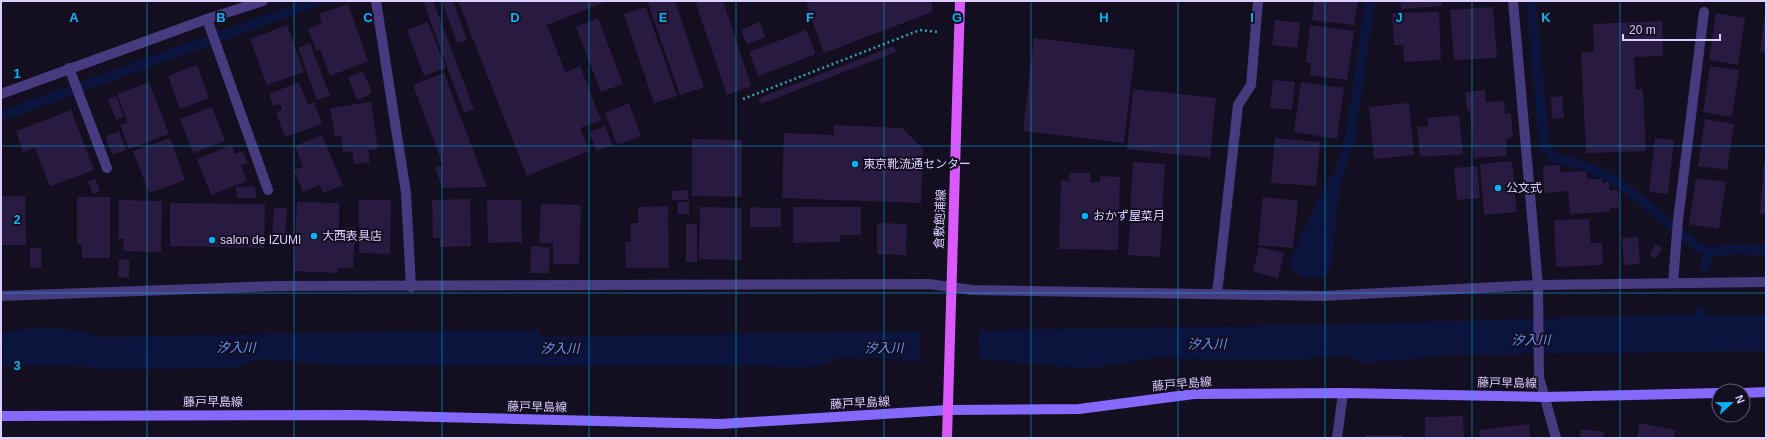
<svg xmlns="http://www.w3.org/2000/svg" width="1767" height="439" viewBox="0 0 1767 439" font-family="Helvetica,'Noto Sans JP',sans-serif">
<rect width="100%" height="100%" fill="#140e21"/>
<!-- water -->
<g fill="#0b143d">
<polygon points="1330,175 1340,180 1332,264 1327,274 1319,278 1301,276 1288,265"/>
<polygon points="1698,307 1704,307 1706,315 1766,315 1766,351 1454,355 1364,363 1346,356 1286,360 1212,360 1159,357 1089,369 993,360 916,361 877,358 834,358 827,364 817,367 759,366 343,366 260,359 235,368 105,369 62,365 1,367 1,333 33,328 69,329 102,337 490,330 537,330 543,337 1319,325 1696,314"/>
</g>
<!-- pier -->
<polygon fill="#140e21" points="979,328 978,362 920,363 920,329"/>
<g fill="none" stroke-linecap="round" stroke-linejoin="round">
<!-- stream -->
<g stroke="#0b143d" stroke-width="10">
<polyline points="1531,1 1544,145 1554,158 1577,163 1601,173 1625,187 1696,246 1708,252 1742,249 1766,251"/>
<polyline points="1,116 318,1"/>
<polyline points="1333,192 1350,140 1370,1"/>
<polyline points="1706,267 1708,252"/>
</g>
</g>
<!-- building -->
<g fill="#291a41">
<polygon points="423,1 433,1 474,109 464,113"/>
<polygon points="442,1 453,1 467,40 457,43"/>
<polygon points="458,1 607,1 547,25 565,72 580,66 601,120 580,128 589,151 527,176"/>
<polygon points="647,1 675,1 704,87 680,95"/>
<polygon points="695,1 723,1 751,86 727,95"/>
<polygon points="814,1 932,1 932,12 824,53 806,4"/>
<polygon points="1314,1 1358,1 1354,25 1312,20"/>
<polygon points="1400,1 1442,1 1442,6 1401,9"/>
<polygon points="348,4 368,61 330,76 320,49 316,51 308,29 322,23 319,14"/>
<polygon points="646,7 677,96 654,103 624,14"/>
<polygon points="1493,7 1497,58 1454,60 1450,10"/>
<polygon points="1439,12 1441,60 1404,62 1403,45 1394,45 1392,13"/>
<polygon points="1716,13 1745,18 1738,65 1709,60"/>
<polygon points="1765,16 1766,16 1766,52 1760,51"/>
<polygon points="598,18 623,84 601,92 576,27"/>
<polygon points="1275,20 1300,23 1297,48 1272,45"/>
<polygon points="1662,21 1663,56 1634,57 1636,89 1643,89 1646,151 1586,153 1581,52 1594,52 1593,24"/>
<polygon points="428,22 446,68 424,76 407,30"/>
<polygon points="760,22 765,37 747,44 741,30"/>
<polygon points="287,25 304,72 267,85 250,39"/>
<polygon points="1310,25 1354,31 1347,80 1310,75 1311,63 1306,62"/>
<polygon points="806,30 816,54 758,76 749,52"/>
<polygon points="1034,38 1135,50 1124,143 1023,131"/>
<polygon points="310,43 330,96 317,100 298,48"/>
<polygon points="894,46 896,52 761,104 759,98"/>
<polygon points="197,65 209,98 180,109 168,76"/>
<polygon points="1710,66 1739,70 1732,117 1703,112"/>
<polygon points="363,71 372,93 357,100 348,77"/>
<polygon points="444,73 487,187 443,188 435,168 443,165 413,85"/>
<polygon points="1273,80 1295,82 1292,110 1270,108"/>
<polygon points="149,82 169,134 129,149 120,125 127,122 117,94"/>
<polygon points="299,82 308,105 314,102 322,124 285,137 276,113 282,110 280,104 273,106 269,94"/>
<polygon points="1301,82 1344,88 1337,139 1294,132"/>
<polygon points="1133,89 1216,98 1210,158 1127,149"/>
<polygon points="1485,90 1486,102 1504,101 1505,114 1511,113 1513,138 1506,139 1507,156 1474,158 1470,111 1467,111 1465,92"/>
<polygon points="116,96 124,117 116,120 108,99"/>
<polygon points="1562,96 1564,118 1552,119 1551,97"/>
<polygon points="371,102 378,149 368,150 370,162 354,164 352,151 343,153 341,136 335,137 330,108"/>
<polygon points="629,103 641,136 617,145 605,113"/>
<polygon points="1409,103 1414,155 1374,159 1369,107"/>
<polygon points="212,107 225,141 193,153 180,119"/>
<polygon points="71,110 94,170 50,186 35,148 23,152 16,131"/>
<polygon points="1459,115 1463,154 1420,157 1417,127 1428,126 1427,118"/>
<polygon points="1705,119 1734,124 1727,170 1698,166"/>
<polygon points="834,125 902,128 923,149 921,203 782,198 784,133 834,135"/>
<polygon points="605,126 613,145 597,151 589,132"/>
<polygon points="119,131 126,150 113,155 105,137"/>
<polygon points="322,135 343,185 323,193 320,185 303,192 294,170 303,167 295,146"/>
<polygon points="170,138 185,180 149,193 133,151"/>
<polygon points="1275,138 1320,142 1316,186 1271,183"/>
<polygon points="1655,138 1674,140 1668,194 1649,192"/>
<polygon points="692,139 742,140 742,197 692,196"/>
<polygon points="232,145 235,154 243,151 248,163 241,166 247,181 211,195 197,159"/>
<polygon points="1512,161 1517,212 1484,215 1480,164"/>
<polygon points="1133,162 1165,164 1160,257 1128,255"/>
<polygon points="1764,163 1766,164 1766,214 1760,214"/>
<polygon points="1560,165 1560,172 1587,171 1587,179 1602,179 1602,183 1609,182 1609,190 1618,190 1619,208 1609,208 1610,212 1570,214 1568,191 1544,193 1543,166"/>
<polygon points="1477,166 1480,198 1457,200 1454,168"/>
<polygon points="1069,173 1091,173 1090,182 1100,182 1100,176 1120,177 1118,250 1059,249 1061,180 1069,181"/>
<polygon points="1696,178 1726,182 1719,229 1689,224"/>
<polygon points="95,179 100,191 93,194 88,182"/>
<polygon points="255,186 256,198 237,198 236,187"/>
<polygon points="688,190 688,200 672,200 672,191"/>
<polygon points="1,196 25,196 26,245 2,245"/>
<polygon points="77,197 110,197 110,258 82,258 82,244 77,244"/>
<polygon points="1263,197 1298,201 1293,248 1258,245"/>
<polygon points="470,199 471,246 440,247 440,238 433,238 432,200"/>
<polygon points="119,200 162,201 161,252 123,251 124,239 118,239"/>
<polygon points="359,200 391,200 390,254 359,253"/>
<polygon points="487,200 521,200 522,242 488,243"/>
<polygon points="297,202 339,203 339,228 355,227 353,268 338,268 338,273 294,271"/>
<rect x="678" y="202" width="11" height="12"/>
<polygon points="170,203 265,204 264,248 170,246"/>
<polygon points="541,204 581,205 579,264 553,264 553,243 539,243"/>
<polygon points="668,206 669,268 626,268 625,242 631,242 631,223 638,223 638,207"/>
<polygon points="700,207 742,208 742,260 699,259"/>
<polygon points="750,207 781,208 781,227 750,227"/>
<polygon points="793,207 861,207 861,235 840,235 840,242 793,243"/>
<polygon points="274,208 287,208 285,236 272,235"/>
<polygon points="1589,219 1591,243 1602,243 1603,265 1556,267 1554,220"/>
<polygon points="877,223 907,224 906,255 877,254"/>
<rect x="686" y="224" width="11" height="38"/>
<polygon points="1638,237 1640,264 1624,265 1622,238"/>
<polygon points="1656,244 1662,249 1655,259 1649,254"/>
<polygon points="531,246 550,247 549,273 530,273"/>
<polygon points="1259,247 1284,253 1278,278 1253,272"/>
<rect x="30" y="248" width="11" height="20"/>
<polygon points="119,259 129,260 129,278 118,277"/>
<polygon points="1463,416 1464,438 1425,438 1425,417"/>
<polygon points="1639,423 1675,430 1674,438 1637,438"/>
<polygon points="1529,424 1530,438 1480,438 1479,430"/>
<polygon points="1581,429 1604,432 1603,438 1580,438"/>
<rect x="1366" y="435" width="36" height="3"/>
</g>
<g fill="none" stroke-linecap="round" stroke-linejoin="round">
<!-- path -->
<polyline stroke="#31a2af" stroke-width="2.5" stroke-dasharray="2 3" stroke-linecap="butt" points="743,99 920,30 938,32"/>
<!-- service -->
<g stroke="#483a7f" stroke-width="10">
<polyline points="207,19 268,190"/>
<polyline points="69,68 107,168"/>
</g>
<!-- minor -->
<g stroke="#483a7f" stroke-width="10">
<polyline points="376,1 406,193 411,287"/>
<polyline points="1513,1 1538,285 1539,377 1556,438"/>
<polyline points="1,94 207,19 263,1"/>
<polyline points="1673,283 1678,220 1704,12"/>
<polyline points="1217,294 1238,105 1251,85 1258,1"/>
<polyline points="1,296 276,286 929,284 972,290 1322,296 1538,285 1766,282"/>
<polyline points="1337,438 1343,393"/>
</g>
<!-- secondary -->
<g stroke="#8569fb" stroke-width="10">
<polyline points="1743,393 1766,392"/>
<polyline points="1,416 355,415 720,424 948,410 1079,409 1194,394 1343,393 1545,397 1719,393"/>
</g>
<!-- primary -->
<polyline stroke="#d959fa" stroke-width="10" points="947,438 960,1"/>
</g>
<!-- grid -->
<path fill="none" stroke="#07b3f2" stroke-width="1" stroke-opacity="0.55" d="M 147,1 L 147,438M 294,1 L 294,438M 442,1 L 442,438M 589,1 L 589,438M 736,1 L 736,438M 884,1 L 884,438M 1031,1 L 1031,438M 1178,1 L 1178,438M 1325,1 L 1325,438M 1472,1 L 1472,438M 1620,1 L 1620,438M 1,146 L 1766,146M 1,293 L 1766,293"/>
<!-- markers -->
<g fill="#07b3f2" stroke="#140e21" stroke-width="1.5">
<circle cx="855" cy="164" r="4"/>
<circle cx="1498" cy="188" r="4"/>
<circle cx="1085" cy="216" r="4"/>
<circle cx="314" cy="236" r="4"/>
<circle cx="212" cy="240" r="4"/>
</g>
<g text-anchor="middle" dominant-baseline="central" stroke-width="4" stroke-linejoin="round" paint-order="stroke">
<!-- poi labels -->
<g font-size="12" fill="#dccffe" stroke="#140e21" text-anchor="start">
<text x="863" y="164">東京靴流通センター</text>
<text x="1506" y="188">公文式</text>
<text x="1093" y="216">おかず屋菜月</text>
<text x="322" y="236">大西表具店</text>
<text x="220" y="240">salon de IZUMI</text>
</g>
<!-- street labels -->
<g font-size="12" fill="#dccffe" stroke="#140e21">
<text transform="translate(940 219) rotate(-88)">倉敷飽浦線</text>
<text transform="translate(1507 383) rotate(1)">藤戸早島線</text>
<text transform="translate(1182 384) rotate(-5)">藤戸早島線</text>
<text x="213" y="402">藤戸早島線</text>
<text transform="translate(860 403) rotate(-3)">藤戸早島線</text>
<text transform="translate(537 407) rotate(1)">藤戸早島線</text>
</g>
<!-- water labels -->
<g font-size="13" font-style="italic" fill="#6099fb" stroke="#140e21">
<text transform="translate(1531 340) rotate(-1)">汐入川</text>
<text transform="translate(1207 344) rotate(-1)">汐入川</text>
<text x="236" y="347">汐入川</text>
<text x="560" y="348">汐入川</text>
<text transform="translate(884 348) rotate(-1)">汐入川</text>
</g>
</g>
<g font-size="13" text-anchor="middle" font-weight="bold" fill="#07b3f2" stroke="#140e21" stroke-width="4" stroke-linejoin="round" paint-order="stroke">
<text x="74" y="22">A</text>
<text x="221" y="22">B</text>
<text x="368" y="22">C</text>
<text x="515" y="22">D</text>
<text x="663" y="22">E</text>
<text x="810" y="22">F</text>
<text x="957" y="22">G</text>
<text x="1104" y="22">H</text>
<text x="1252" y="22">I</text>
<text x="1399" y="22">J</text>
<text x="1546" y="22">K</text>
<text x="17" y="78">1</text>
<text x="17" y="224">2</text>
<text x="17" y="370">3</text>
</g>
<!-- border -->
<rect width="1767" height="439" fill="none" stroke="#dccffe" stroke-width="4"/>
<!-- north arrow -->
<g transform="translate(1731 403) rotate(68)"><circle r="19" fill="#140e21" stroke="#645b79"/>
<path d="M0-3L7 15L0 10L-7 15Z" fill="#07b3f2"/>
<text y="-6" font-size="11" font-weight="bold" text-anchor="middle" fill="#dccffe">N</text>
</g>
<!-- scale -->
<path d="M1623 34v6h97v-6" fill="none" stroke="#dccffe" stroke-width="2"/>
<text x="1629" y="34" font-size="12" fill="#dccffe" stroke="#140e21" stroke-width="3" paint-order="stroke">20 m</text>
</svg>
